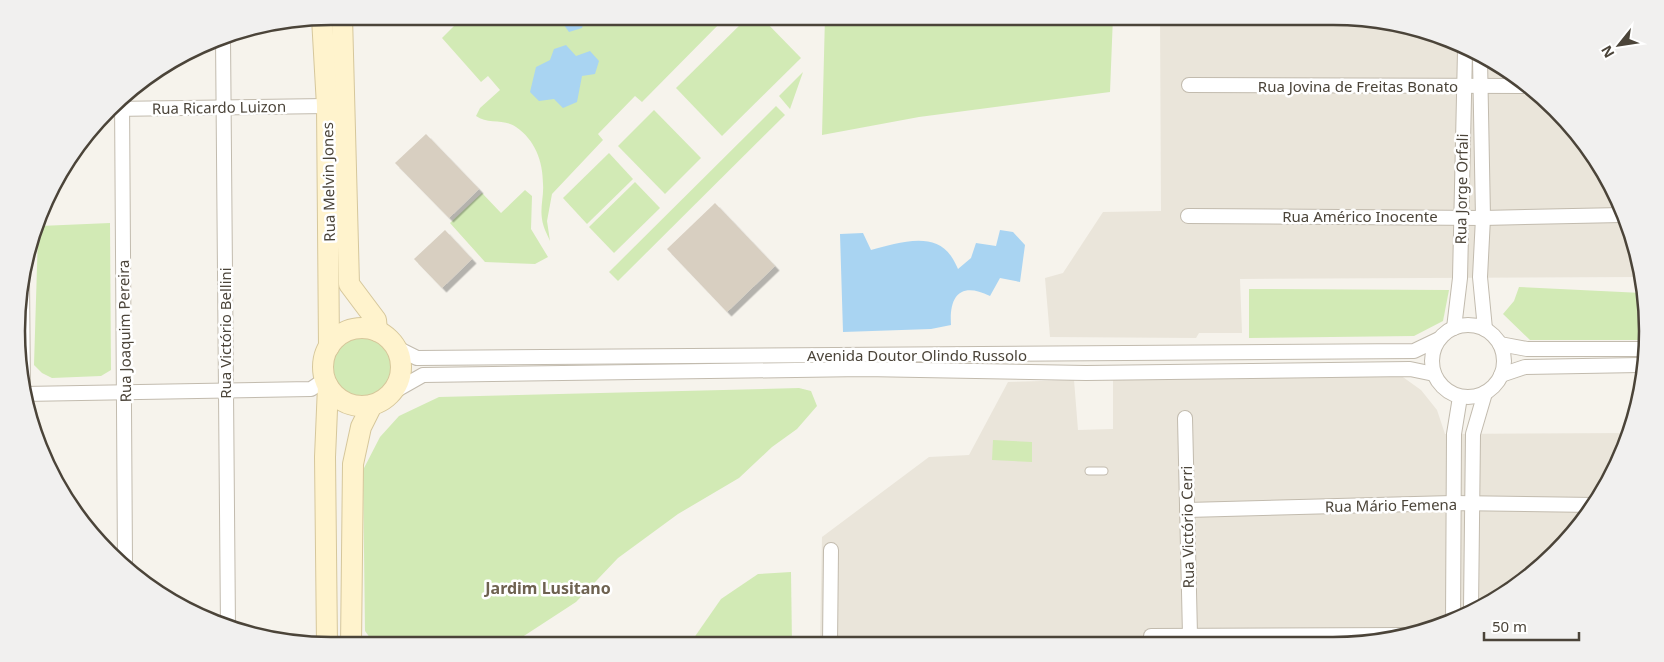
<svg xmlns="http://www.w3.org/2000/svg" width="1664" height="662" viewBox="0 0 1664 662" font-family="'Noto Sans',sans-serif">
<defs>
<filter id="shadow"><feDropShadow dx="4.5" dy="4.5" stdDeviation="0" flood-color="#0004"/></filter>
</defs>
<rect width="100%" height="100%" fill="#f6f3ec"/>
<!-- residential -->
<g fill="#eae5da">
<polygon points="1160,16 1333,16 1434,33 1540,94 1615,192 1638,277 1240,279 1242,333 1199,333 1196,338 1050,337 1045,278 1063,273 1103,212 1161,211"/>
<polygon points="1400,375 1421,390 1437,410 1445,434 1631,433 1595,506 1540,568 1454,622 1374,643 820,644 822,537 929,457 969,455 1008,382 1074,380 1078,430 1113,429 1113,380"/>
</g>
<!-- green -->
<g fill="#d2eab5">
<path d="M 464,16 L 727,16 L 642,102 L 635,96 L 598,134 L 603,140 L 552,194 L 547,221 L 550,241 C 547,234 543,227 542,219 C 540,207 544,196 543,184 C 543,161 535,140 516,127 C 504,118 488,125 476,116 L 480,108 L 500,90 L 488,76 L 481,82 L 442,38 Z"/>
<polygon points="749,16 760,16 801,58 722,136 676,88"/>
<polygon points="825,16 1113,16 1110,92 919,117 822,135"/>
<polygon points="803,72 790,109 779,96"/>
<polygon points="776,106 785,115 618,281 609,272"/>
<polygon points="654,110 701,158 665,194 618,146"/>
<polygon points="609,153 633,179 587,224 563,198"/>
<polygon points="635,182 660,208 614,253 589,227"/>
<polygon points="525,190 532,196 531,229 548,257 535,264 485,262 450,223 482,193 501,213"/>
<polygon points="110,223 111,370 101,376 52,378 42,373 34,365 38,234 40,226"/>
<polygon points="1519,287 1642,293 1647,310 1643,340 1530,340 1503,314 1514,301"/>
<polygon points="1249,289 1449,290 1443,321 1414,336 1249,338"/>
<circle cx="362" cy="368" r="33"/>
<polygon points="799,388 811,391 817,406 797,429 772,447 739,478 678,514 618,558 576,602 510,645 376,646 365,631 363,470 380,437 399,416 439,397"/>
<polygon points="993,440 1032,442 1032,462 992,460"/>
<polygon points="791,572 792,645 689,645 721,599 758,574"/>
</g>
<!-- water -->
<g fill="#a9d4f2">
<polygon points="563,16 586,16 582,28 569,32 561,21"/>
<polygon points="566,45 576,56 590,51 599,61 595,74 582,76 577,102 563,108 554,99 539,101 530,92 536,67 550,60 554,49"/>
<path d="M 1000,230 L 1013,232 L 1025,245 L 1020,282 L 1000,278 L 990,296 C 961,282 949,295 951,325 L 931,329 L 843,332 L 840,234 L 863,233 L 871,250 C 896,244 933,230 951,256 C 954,260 956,265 958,269 L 971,258 L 976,243 L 996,246 Z"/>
</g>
<!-- building -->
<g fill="#d8cfc1" filter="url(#shadow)">
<polygon points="426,134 479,189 449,218 395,163"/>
<polygon points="715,203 775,266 727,312 667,249"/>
<polygon points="445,230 472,259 442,288 414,259"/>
</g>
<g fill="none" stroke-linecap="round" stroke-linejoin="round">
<!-- lane casing -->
<g stroke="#c2bbae" stroke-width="9">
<polyline id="lane" points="1089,471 1104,471"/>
</g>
<!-- street casing -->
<g stroke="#c2bbae" stroke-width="16">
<g id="street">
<polyline points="223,37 228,628"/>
<polyline points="1480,59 1483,218 1480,277 1485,329"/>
<polyline points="1189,85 1526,86"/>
<polyline points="122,97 125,564"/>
<polyline points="112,109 327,106"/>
<polyline points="1188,216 1483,218 1622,215"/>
<polyline points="22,280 23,393"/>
<circle cx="1468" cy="361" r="36"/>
<polyline points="1454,328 1460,278 1465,51"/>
<polyline points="1500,344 1527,349 1642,349"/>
<polyline points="395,347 417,358 1414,351 1439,339"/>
<polyline points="1501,375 1525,367 1640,365"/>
<polyline points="393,392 423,375 864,369 1086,373 1410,369 1434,374"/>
<polyline points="23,394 311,389 326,379"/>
<polyline points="1185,418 1190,635"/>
<polyline points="1187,510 1453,503 1595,505"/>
<polyline points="1470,612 1471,609 1473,434 1485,393"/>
<polyline points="1453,622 1454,434 1460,397"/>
<polyline points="1151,636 1406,635"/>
<polyline points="830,644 831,550"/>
</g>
</g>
<!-- secondary casing -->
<g stroke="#d6c79b" stroke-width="22">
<g id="secondary">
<polyline points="342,16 349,284 376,320 377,331"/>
<polyline points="322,18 327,106 329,347"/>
<circle cx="362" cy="367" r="39"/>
<polyline points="327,645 325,457 328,386"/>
<polyline points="351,646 353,464 361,427 372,405"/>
</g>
</g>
<!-- lane -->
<use href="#lane" stroke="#fff" stroke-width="7"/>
<!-- street -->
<use href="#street" stroke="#fff" stroke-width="14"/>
<!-- secondary -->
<use href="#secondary" stroke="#fff3cd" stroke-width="20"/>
</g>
<g text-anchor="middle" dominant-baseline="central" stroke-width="5" stroke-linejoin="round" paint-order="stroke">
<!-- street labels -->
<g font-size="15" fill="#4b4439" stroke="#fff">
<text x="1358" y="86">Rua Jovina de Freitas Bonato</text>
<text transform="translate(219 107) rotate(-1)">Rua Ricardo Luizon</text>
<text transform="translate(328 182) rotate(-91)">Rua Melvin Jones</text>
<text transform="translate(1461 189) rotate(-89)">Rua Jorge Orfali</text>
<text x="1360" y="216">Rua Américo Inocente</text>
<text transform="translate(124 331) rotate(-91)">Rua Joaquim Pereira</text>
<text transform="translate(225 333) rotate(-90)">Rua Victório Bellini</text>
<text x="917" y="355">Avenida Doutor Olindo Russolo</text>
<text transform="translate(1391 505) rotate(-1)">Rua Mário Femena</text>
<text transform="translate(1187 527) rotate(-91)">Rua Victório Cerri</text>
</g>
<!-- neighbourhood labels -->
<g font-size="16" font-weight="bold" fill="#6e6250" stroke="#fff">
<text x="548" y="588">Jardim Lusitano</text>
</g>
</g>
<!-- crop -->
<path d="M0 0H1664V662H0ZM331 25H1333A306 306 0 0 1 1639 331V331A306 306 0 0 1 1333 637H331A306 306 0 0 1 25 331V331A306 306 0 0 1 331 25Z" fill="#f1f0ef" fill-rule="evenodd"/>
<path fill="none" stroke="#4b4439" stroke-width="2.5" d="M331 25H1333A306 306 0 0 1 1639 331V331A306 306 0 0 1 1333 637H331A306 306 0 0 1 25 331V331A306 306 0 0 1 331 25Z"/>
<!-- north arrow -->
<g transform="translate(1619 45) rotate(240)" stroke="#ffffff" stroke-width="4" paint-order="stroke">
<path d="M0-4L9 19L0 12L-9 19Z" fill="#4b4439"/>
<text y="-8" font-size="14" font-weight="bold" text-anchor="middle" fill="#4b4439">N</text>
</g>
<!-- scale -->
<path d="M1484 632v8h95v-8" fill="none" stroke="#4b4439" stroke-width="2.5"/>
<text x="1492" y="632" font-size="15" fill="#4b4439" stroke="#ffffff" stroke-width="4" paint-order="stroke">50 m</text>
</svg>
